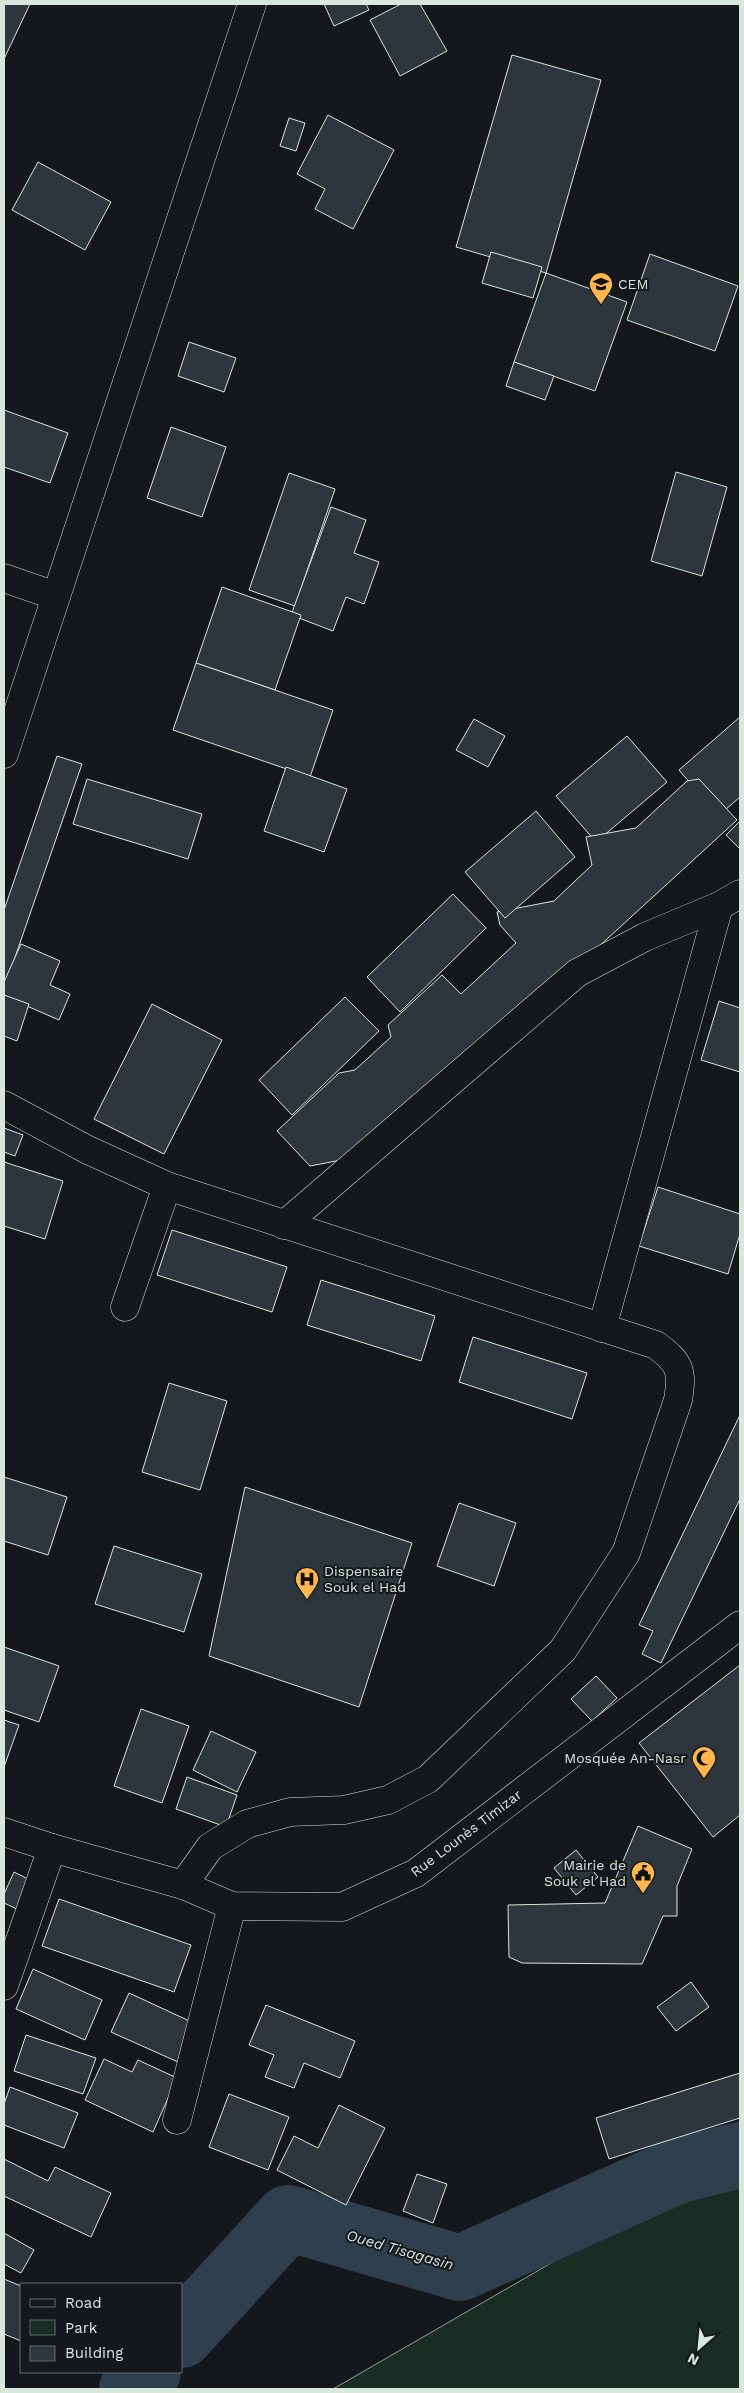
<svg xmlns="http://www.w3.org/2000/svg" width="744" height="2393" viewBox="0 0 744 2393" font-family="'Work Sans',sans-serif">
<rect width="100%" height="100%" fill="#14181c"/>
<!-- green -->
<polygon fill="#1a2d24" stroke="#939e99" points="740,2154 740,2389 333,2389"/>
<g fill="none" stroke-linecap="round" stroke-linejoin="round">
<!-- river -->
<g stroke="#2f3f4d" stroke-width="66">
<polyline points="181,2335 288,2218 460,2268 679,2170 740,2155"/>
<polyline points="132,2389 148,2372"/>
</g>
</g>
<!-- building -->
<g fill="#2c363c" stroke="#d8e6dc">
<polygon points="4,4 30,4 4,59"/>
<polygon points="324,4 366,4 369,10 334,26"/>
<polygon points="401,4 420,4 447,51 400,76 370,20"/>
<polygon points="512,55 601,80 546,273 456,247"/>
<polygon points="328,115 394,150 353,229 315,209 325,189 297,174"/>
<polygon points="289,118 305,123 296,151 280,146"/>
<polygon points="38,162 111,202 85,250 12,210"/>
<polygon points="491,252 542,267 533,298 482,283"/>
<polygon points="650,254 738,286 715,351 627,320"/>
<polygon points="546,273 627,302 595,391 514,362"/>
<polygon points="189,342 236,358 224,392 178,376"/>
<polygon points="514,362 554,376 545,400 506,386"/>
<polygon points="4,410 68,433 50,483 4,467"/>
<polygon points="171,427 226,447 202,517 147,498"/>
<polygon points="676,472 727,487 702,576 651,561"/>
<polygon points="289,473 335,489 295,606 249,590"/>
<polygon points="331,507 366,520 354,553 379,562 364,604 346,597 333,631 291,615"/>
<polygon points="222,587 301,615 275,690 196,663"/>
<polygon points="196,663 333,710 310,777 173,730"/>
<polygon points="740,717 740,797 718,816 679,770"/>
<polygon points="474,719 505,736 488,767 456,750"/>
<polygon points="627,736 667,782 596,842 556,796"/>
<polygon points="57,756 82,764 4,989 4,910"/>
<polygon points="286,767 347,789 324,852 264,831"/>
<polygon points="87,779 202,814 188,859 73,824"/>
<polygon points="699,779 737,820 477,1058 362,1156 310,1166 277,1131 339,1073 355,1070 391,1037 388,1025 442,975 461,994 516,943 500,925 497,912 554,901 592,865 586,837 636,828 687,781"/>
<polygon points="536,811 575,857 505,918 465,872"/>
<polygon points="740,821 740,849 726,835"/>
<polygon points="453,894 486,928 400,1012 367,977"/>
<polygon points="21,944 60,961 50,985 70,994 59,1020 4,996 4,982"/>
<polygon points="4,995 29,1004 17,1041 4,1036"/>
<polygon points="345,997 379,1031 292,1115 259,1080"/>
<polygon points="719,1001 740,1008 740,1072 701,1060"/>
<polygon points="152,1004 222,1040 164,1154 94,1119"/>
<polygon points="4,1128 23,1135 15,1156 4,1152"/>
<polygon points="4,1162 63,1181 45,1239 4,1226"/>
<polygon points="658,1187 740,1214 740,1234 728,1274 639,1246"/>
<polygon points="172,1230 287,1267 272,1312 157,1275"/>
<polygon points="321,1280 435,1316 421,1361 307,1325"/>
<polygon points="473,1337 587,1373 572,1419 459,1382"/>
<polygon points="169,1383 227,1401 200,1490 142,1472"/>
<polygon points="740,1415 740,1499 661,1663 642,1654 653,1631 639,1625"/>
<polygon points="4,1477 67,1497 48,1555 4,1541"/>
<polygon points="245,1487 412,1543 359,1707 209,1656"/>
<polygon points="459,1503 516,1523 494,1586 437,1566"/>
<polygon points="114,1546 202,1574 184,1632 95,1604"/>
<polygon points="4,1647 59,1666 39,1722 4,1710"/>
<polygon points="740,1665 740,1815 713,1837 639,1743"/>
<polygon points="596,1676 617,1698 592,1721 571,1699"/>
<polygon points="141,1709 189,1726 162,1803 114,1786"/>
<polygon points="4,1720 19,1725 4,1767"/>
<polygon points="211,1731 256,1752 237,1792 193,1770"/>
<polygon points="187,1777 237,1795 226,1827 176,1809"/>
<polygon points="638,1826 692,1849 677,1886 677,1916 663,1916 642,1964 522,1963 509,1957 508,1905 605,1903"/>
<polygon points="576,1850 598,1877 576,1895 554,1868"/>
<polygon points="14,1872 36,1883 23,1912 4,1903 4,1894"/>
<polygon points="59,1899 191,1945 174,1992 42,1946"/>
<polygon points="33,1969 102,2000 85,2040 16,2009"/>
<polygon points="691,1982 709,2007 676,2031 657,2007"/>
<polygon points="129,1993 196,2024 178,2062 111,2032"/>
<polygon points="266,2005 355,2041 340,2078 304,2063 294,2088 265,2077 274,2055 249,2045"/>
<polygon points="26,2035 96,2058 83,2094 14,2071"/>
<polygon points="104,2059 132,2072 138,2060 177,2078 153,2132 85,2100"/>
<polygon points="740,2073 740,2118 609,2159 596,2118"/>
<polygon points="10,2087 78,2113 64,2148 4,2125 4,2104"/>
<polygon points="229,2094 289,2117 268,2170 209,2147"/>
<polygon points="339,2105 385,2128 346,2205 277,2170 294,2136 318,2148"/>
<polygon points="4,2159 48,2181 55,2167 111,2193 91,2237 4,2196"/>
<polygon points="417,2174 447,2184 433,2223 403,2211"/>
<polygon points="4,2233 34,2250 21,2273 4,2264"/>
<polygon points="4,2279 21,2286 21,2341 4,2334"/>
</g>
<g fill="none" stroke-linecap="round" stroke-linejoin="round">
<!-- minor casing -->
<g stroke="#d8e6dc" stroke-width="29">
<g id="minor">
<polyline points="4,578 56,596"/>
<path d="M 4,1105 L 88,1150 L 167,1186 L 656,1345 C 680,1363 683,1370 678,1400 L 626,1553 L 563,1650 L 428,1779 L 388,1800 L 344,1810 L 290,1812 L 247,1824 L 210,1847 L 183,1885"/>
<polyline points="284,1225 577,973 645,937 719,906 740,894"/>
<polyline points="125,1307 167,1186"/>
<polyline points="602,1328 719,906"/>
<polyline points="4,1832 52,1848 183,1885 232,1906 342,1907 416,1873 740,1625"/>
<polyline points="4,1986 52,1848"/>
<polyline points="177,2120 232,1906"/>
</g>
</g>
<!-- major casing -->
<g stroke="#d8e6dc" stroke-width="29">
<polyline id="major" points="4,754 252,4"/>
</g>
<!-- minor -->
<use href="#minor" stroke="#14181c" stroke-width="28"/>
<!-- major -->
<use href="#major" stroke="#14181c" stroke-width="28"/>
</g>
<!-- icons -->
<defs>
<g id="school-pin" transform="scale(1.25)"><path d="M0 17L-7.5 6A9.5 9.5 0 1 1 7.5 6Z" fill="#ffb74d" stroke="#14181c"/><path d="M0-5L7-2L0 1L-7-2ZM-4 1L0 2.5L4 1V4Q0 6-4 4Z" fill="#111"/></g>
<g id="hospital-pin" transform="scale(1.25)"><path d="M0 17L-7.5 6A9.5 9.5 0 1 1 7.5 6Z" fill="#ffb74d" stroke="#14181c"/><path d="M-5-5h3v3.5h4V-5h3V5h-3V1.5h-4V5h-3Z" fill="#111"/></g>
<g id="mosque-pin" transform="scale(1.25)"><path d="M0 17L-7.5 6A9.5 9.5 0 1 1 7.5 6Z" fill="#ffb74d" stroke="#14181c"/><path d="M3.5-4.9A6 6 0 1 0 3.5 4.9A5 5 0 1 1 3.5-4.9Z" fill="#111"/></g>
<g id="civic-pin" transform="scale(1.25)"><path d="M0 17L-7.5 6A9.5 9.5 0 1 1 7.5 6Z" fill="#ffb74d" stroke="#14181c"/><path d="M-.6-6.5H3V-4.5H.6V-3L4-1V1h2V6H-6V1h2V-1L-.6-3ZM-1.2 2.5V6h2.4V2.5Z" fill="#111"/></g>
</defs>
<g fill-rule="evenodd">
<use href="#school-pin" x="601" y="284"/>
<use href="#hospital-pin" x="307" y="1579"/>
<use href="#mosque-pin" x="704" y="1758"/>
<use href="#civic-pin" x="643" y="1873"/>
</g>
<g text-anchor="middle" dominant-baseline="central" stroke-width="4" stroke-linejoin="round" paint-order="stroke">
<!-- poi labels -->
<g font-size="14" fill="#d8e6dc" stroke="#14181c" text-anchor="start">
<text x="618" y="284">CEM</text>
<text x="324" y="1571">Dispensaire<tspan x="324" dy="16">Souk el Had</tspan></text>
<text x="686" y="1758" text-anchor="end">Mosquée An-Nasr</text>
<text x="626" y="1865" text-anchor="end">Mairie de<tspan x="626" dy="16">Souk el Had</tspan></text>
</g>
<!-- street labels -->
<g font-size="14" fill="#d8e6dc" stroke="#14181c">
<text transform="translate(466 1833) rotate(-37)">Rue Lounès Timizar</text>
</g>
<!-- water labels -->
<g font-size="15" font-style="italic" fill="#d8e6dc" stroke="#14181c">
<text transform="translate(400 2250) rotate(16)">Oued Tisagasin</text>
</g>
</g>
<!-- border -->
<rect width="744" height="2393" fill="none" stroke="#d8e6dc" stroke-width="10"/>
<!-- legend -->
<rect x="20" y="2283" width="162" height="90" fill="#14181c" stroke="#626a69"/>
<rect x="30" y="2299" width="25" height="8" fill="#14181c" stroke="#626a69"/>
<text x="65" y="2308" font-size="15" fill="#d8e6dc">Road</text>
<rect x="30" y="2320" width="25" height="15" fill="#1a2d24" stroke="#626a69"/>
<text x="65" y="2333" font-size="15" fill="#d8e6dc">Park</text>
<rect x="30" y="2346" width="25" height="15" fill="#2c363c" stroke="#626a69"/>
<text x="65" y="2358" font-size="15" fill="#d8e6dc">Building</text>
<!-- north arrow -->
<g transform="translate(699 2348) rotate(207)" stroke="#14181c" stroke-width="4" paint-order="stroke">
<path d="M0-4L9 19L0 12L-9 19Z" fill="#d8e6dc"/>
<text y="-8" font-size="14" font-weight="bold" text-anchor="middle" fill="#d8e6dc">N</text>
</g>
</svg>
